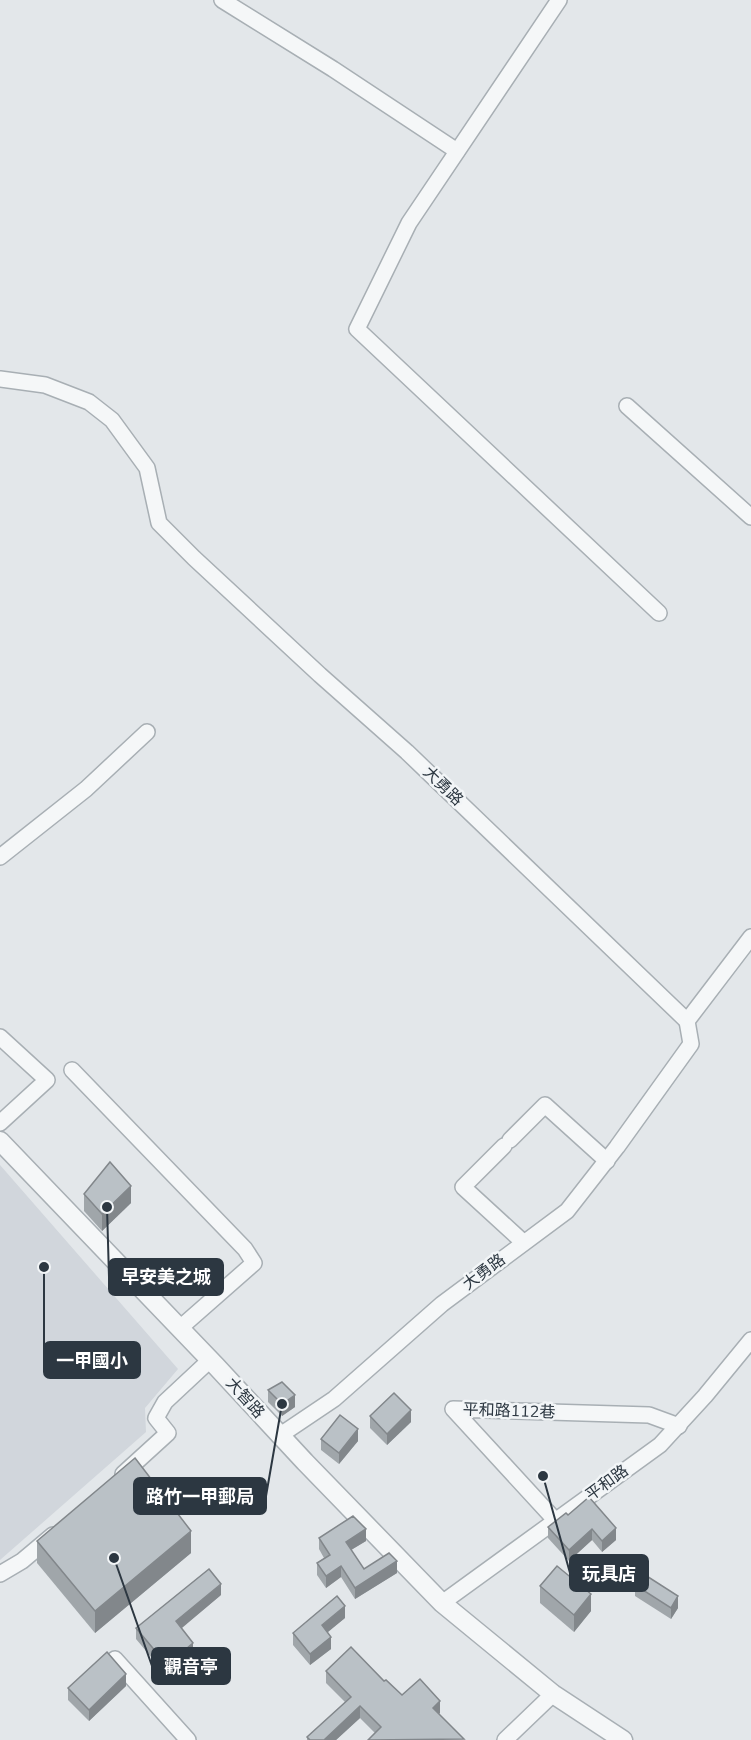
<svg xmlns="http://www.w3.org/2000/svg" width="751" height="1740" viewBox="0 0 751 1740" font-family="'Nunito Sans','Noto Sans TC',sans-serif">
<rect width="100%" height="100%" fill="#e3e7ea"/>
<!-- built -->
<polygon fill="#d1d6dc" points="0,1165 178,1369 145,1408 146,1432 0,1560"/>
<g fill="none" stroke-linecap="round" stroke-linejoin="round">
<!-- minor casing -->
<g stroke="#a8afb4" stroke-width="18">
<g id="minor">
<polyline points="222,0 333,69 457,151"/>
<polyline points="559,0 409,223 357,329 659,613"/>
<polyline points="0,379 45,385 89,402 112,420 147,468 159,523 194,558 320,675 407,752 687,1021"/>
<polyline points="627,406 751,517"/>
<polyline points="0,857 86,789 147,732"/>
<polyline points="0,1037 47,1080 0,1123"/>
<polyline points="72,1070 245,1249 254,1263 180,1328"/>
<polyline points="510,1140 545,1105 607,1161"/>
<polyline points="504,1146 463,1187 523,1242"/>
<polyline points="279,1436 334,1399 442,1304 567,1211 617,1147 691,1044 687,1021 751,937"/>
<polyline points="123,1474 168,1433 156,1418 165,1402 210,1360"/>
<polyline points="556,1521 453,1409 649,1415 679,1426"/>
<polyline points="0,1574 22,1561 53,1535"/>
<polyline points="442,1603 660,1445 705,1396 751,1340"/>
<polyline points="115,1659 188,1740"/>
<polyline points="505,1740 553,1694"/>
</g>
</g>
<!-- tertiary casing -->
<g stroke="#a8afb4" stroke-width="21">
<polyline id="tertiary" points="0,1141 216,1366 305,1462 442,1603 553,1694 623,1740"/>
</g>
<!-- minor -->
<use href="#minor" stroke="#f5f7f8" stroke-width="15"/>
<!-- tertiary -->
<use href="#tertiary" stroke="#f5f7f8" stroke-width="18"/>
</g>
<!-- wall -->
<g fill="#a0a6aa">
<polygon points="84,1194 131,1203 102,1231 84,1211"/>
<polygon points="268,1390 295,1407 282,1416 268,1402"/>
<polygon points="370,1416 411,1422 387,1445 370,1428"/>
<polygon points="321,1439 358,1441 339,1464 321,1450"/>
<polygon points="566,1513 616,1540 602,1552 592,1540 569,1561 548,1538 548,1527"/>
<polygon points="319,1538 366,1541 351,1550 364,1569 397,1573 355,1599 341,1577 326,1588 317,1575 317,1563 324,1558 319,1549"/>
<polygon points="37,1541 191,1553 95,1633 37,1563"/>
<polygon points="635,1585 678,1608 671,1619 635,1596"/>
<polygon points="540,1586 591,1611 574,1632 540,1603"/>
<polygon points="221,1595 181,1628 193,1654 167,1676 136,1639 136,1628"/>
<polygon points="345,1618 327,1632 331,1649 310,1665 293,1645 293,1633"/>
<polygon points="326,1671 384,1681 402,1695 440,1713 375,1733 360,1718 336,1740 307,1740 307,1737 345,1702 326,1683"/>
<polygon points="126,1686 89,1721 68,1700 68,1688"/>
</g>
<!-- shaded-wall -->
<g fill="#82878b">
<polygon points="131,1186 131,1203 102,1231 102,1214"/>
<polygon points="295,1395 295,1407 282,1416 282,1404"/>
<polygon points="411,1410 411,1422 387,1445 387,1434"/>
<polygon points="358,1429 358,1441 339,1464 339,1453"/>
<polygon points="616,1528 616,1540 602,1552 602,1541"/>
<polygon points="366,1529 366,1541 346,1553 346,1542"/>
<polygon points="592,1529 592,1540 569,1561 569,1550"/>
<polygon points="191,1531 191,1553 95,1633 95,1611"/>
<polygon points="397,1561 397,1573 355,1599 355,1588"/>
<polygon points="341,1566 341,1577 326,1588 326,1576"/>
<polygon points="221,1584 221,1595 176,1633 176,1621"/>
<polygon points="591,1594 591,1611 574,1632 574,1615"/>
<polygon points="678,1596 678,1608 671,1619 671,1608"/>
<polygon points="345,1606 345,1618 322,1637 322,1625"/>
<polygon points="331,1637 331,1649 310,1665 310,1654"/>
<polygon points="193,1643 193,1654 167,1676 167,1665"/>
<polygon points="126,1674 126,1686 89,1721 89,1710"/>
<polygon points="440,1701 440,1713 433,1719 433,1708"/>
<polygon points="360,1706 360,1718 336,1740 324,1740"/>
</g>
<!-- building -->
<g fill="#bac1c6" stroke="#82878b" stroke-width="1.5">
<polygon points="110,1162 131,1186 102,1214 84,1194"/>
<polygon points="282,1382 295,1395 282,1404 268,1390"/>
<polygon points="394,1393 411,1410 387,1434 370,1416"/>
<polygon points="340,1415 358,1429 339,1453 321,1439"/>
<polygon points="135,1458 191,1531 95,1611 37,1541"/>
<polygon points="589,1497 616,1528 602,1541 592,1529 569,1550 548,1527 566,1513 568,1515"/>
<polygon points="353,1516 366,1529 346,1542 364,1569 389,1553 397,1561 355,1588 341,1566 326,1576 317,1563 330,1555 319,1538"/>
<polygon points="557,1566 591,1594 574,1615 540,1586"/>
<polygon points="209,1569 221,1584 176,1621 193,1643 167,1665 136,1628"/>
<polygon points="642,1573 678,1596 671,1608 635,1585"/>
<polygon points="337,1596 345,1606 322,1625 331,1637 310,1654 293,1633"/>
<polygon points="351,1647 384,1681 386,1680 402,1695 420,1679 440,1701 433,1708 464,1739 368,1740 381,1727 360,1706 324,1740 310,1740 307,1737 351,1697 326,1671"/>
<polygon points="107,1652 126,1674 89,1710 68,1688"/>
</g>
<g text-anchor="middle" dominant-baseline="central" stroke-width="5" stroke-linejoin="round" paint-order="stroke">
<!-- street labels -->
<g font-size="16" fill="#2c3741" stroke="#f2f5f7">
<text transform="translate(443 786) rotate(44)">大勇路</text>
<text transform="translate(484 1272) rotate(-37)">大勇路</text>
<text transform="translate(245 1398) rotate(48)">大智路</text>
<text transform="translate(509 1411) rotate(2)">平和路112巷</text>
<text transform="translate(607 1483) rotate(-36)">平和路</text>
</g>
</g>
<!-- callouts -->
<path fill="none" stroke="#2c3741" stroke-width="2" d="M107 1207L109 1277M44 1267L44 1360M282 1404L266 1496M543 1476L570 1573M114 1558L152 1666"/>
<g fill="#2c3741" stroke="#f2f5f7" stroke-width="2">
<circle cx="107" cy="1207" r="6"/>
<circle cx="44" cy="1267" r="6"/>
<circle cx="282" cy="1404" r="6"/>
<circle cx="543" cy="1476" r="6"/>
<circle cx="114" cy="1558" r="6"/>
</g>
<g fill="#2c3741" stroke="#2c3741" stroke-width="2">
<rect x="109" y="1259" width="114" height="36" rx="6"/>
<rect x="44" y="1342" width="96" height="36" rx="6"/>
<rect x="134" y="1478" width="132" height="36" rx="6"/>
<rect x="570" y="1555" width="78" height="36" rx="6"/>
<rect x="152" y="1648" width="78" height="36" rx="6"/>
</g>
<g font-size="18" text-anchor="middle" font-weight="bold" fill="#fff">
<text x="166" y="1283">早安美之城</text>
<text x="92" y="1367">一甲國小</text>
<text x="200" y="1503">路竹一甲郵局</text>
<text x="609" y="1580">玩具店</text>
<text x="191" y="1673">觀音亭</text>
</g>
</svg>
